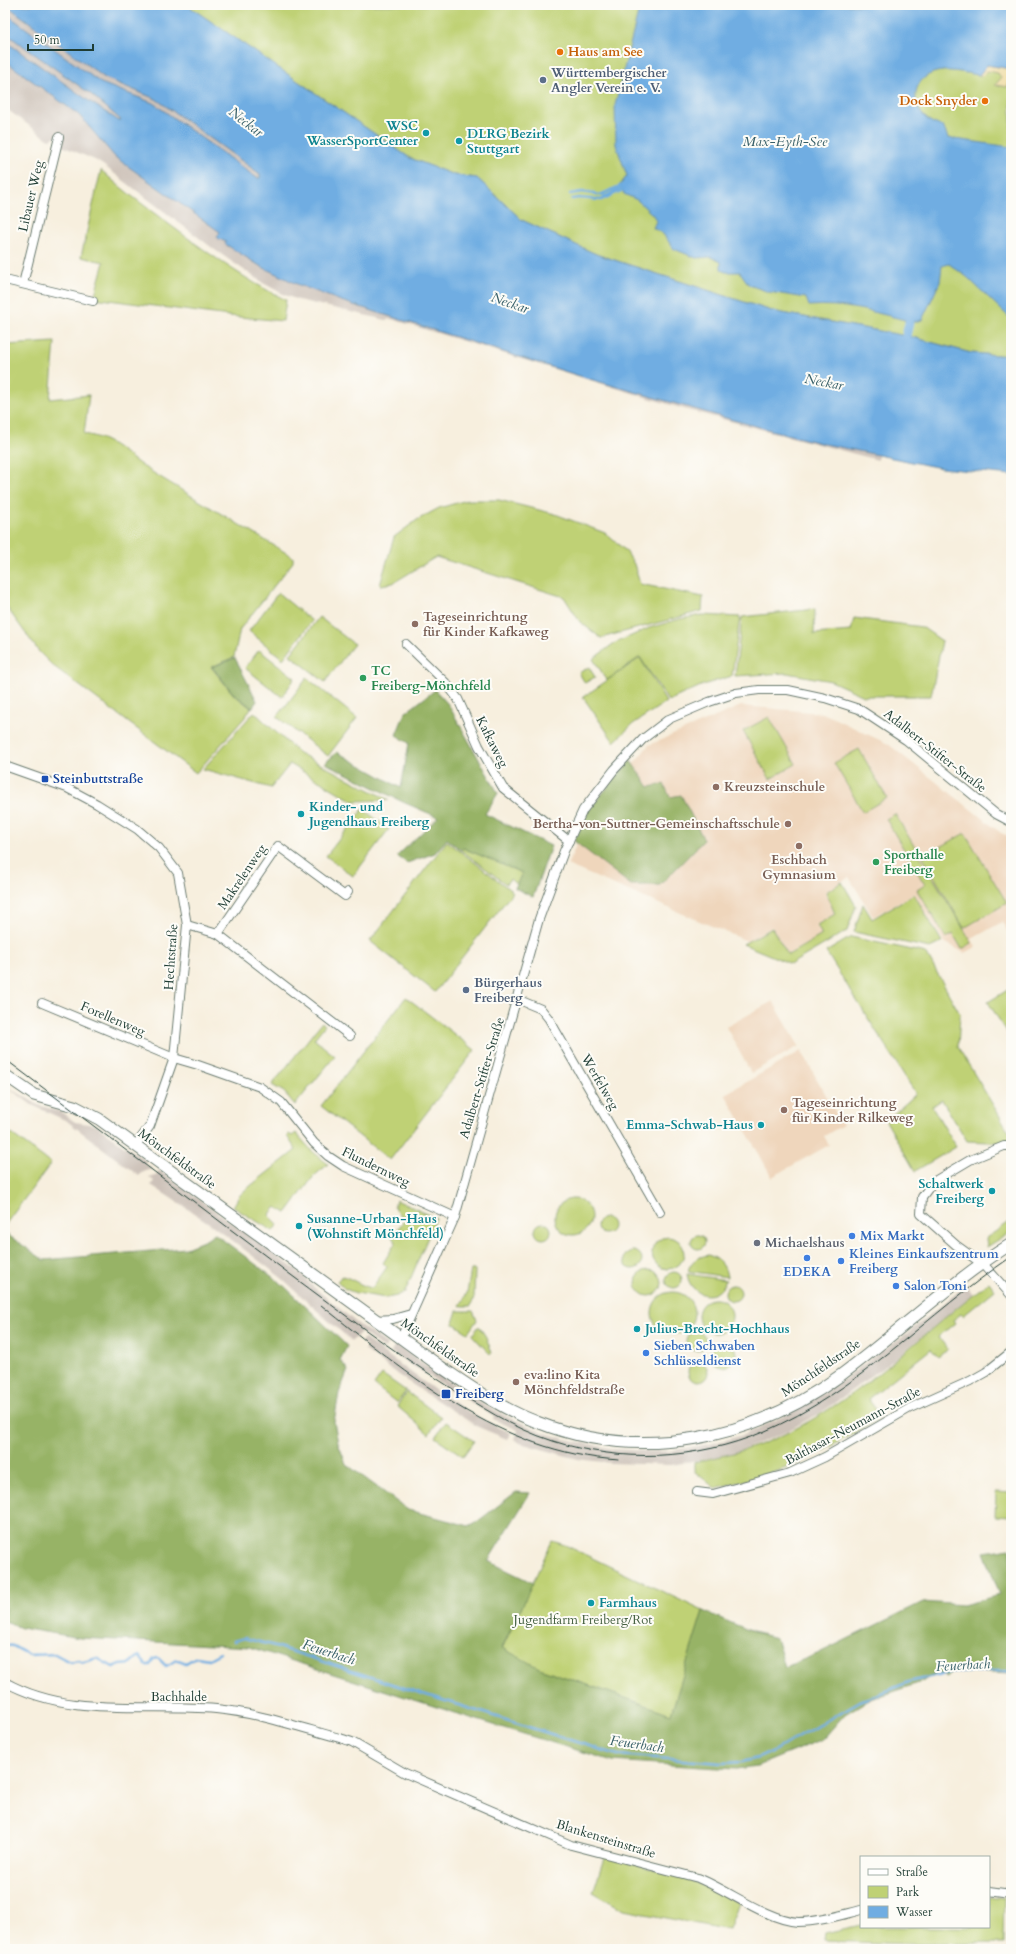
<svg xmlns="http://www.w3.org/2000/svg" width="1016" height="1954" viewBox="0 0 1016 1954" font-family="Cardo,serif">
<rect width="100%" height="100%" fill="#fdfcf7"/>
<filter id="ink" filterUnits="userSpaceOnUse"><feTurbulence type="fractalNoise" baseFrequency=".025" numOctaves="2"/><feDisplacementMap in="SourceGraphic" scale="8" xChannelSelector="R" yChannelSelector="G"/><feConvolveMatrix kernelMatrix="1 2 1 2 8 2 1 2 1" color-interpolation-filters="sRGB"/></filter>
<filter id="wash" filterUnits="userSpaceOnUse"><feTurbulence type="fractalNoise" baseFrequency=".012" numOctaves="4" result="noise"/><feDisplacementMap in="SourceGraphic" scale="16" xChannelSelector="R" yChannelSelector="G"/><feGaussianBlur stdDeviation="0.9" result="paint"/><feColorMatrix in="noise" values="0 0 0 0 0 0 0 0 0 0 0 0 0 0 0 0 0 1.4 0 .05"/><feComposite in="paint" operator="in"/></filter>
<g filter="url(#wash)">
<rect width="100%" height="100%" fill="#f7efde"/>
<!-- built -->
<g fill="#efd6bc">
<polygon points="741,706 823,713 888,744 1001,833 1011,837 1011,937 1002,922 972,939 976,947 965,953 944,942 914,893 873,917 849,877 825,892 834,914 816,925 822,935 788,954 772,927 747,941 567,865 591,815 649,745"/>
<polygon points="773,1001 799,1046 751,1073 726,1027"/>
<polygon points="801,1051 843,1125 824,1136 829,1145 772,1177 725,1094"/>
</g>
<!-- industrial -->
<g fill="#cdc2b9">
<polygon points="5,5 105,78 156,99 260,174 876,411 878,460 687,410 391,319 386,320 298,300 285,295 263,283 215,250 103,165 95,160 62,146 62,138 55,136 51,140 48,139 5,108"/>
<polygon points="5,1085 38,1105 61,1112 75,1122 95,1125 146,1161 145,1164 152,1169 142,1172 139,1176 67,1121 32,1105"/>
<polygon points="159,1170 300,1273 310,1284 358,1324 387,1344 385,1349 361,1332 352,1341 324,1317 283,1279 212,1225 151,1185 154,1181 149,1177 156,1175"/>
<polygon points="966,1285 973,1294 896,1358 825,1410 784,1433 732,1454 671,1465 612,1463 578,1459 520,1443 515,1439 518,1430 493,1419 494,1417 391,1352 396,1345 473,1398 506,1416 545,1433 565,1439 614,1449 647,1451 669,1451 710,1444 743,1435 797,1410 836,1386 873,1357 903,1337"/>
<polygon points="364,1338 443,1396 478,1417 511,1433 507,1439 476,1426 401,1377 365,1350 367,1346 361,1342"/>
</g>
<!-- green -->
<g fill="#bfd174" stroke="#6f8754">
<polygon points="187,5 1011,5 1011,356 971,353 912,337 772,311 596,254 522,220 477,178 454,175 410,158"/>
<path d="M 101,170 C 121,189 144,205 166,222 C 204,250 243,279 286,300 L 283,321 L 229,316 L 94,298 L 104,262 L 81,257 Z"/>
<path d="M 55,342 L 50,399 L 89,395 L 84,434 C 114,439 123,454 147,469 C 196,499 245,528 293,557 L 293,562 L 240,629 L 234,657 L 211,667 L 233,694 L 251,708 L 246,716 L 196,773 L 52,665 L 40,653 L 5,605 L 5,345 Z"/>
<polygon points="467,500 499,500 555,514 605,533 626,551 634,564 640,584 703,597 702,611 601,638 580,622 564,597 436,557 393,583 380,585 394,537 417,520 439,508"/>
<polygon points="278,593 312,621 283,659 249,631"/>
<polygon points="815,609 814,634 851,631 854,618 922,627 942,641 931,696 864,696 831,681 787,673 735,676 742,617"/>
<polygon points="702,615 740,617 732,676 703,685 668,701 640,657 607,680 593,659 613,644 649,628 680,619"/>
<polygon points="319,617 354,644 325,682 290,655"/>
<polygon points="259,650 295,678 282,697 245,668"/>
<polygon points="640,658 666,702 633,724 614,742 583,697"/>
<polygon points="589,667 595,677 585,683 579,673"/>
<polygon points="307,678 357,718 328,756 277,717"/>
<polygon points="254,712 299,753 389,800 353,801 290,764 271,788 203,769"/>
<polygon points="769,717 796,764 770,779 743,731"/>
<polygon points="859,749 887,798 863,812 834,763"/>
<polygon points="363,809 389,829 353,876 326,856"/>
<polygon points="895,814 972,943 962,949 953,934 946,938 917,890 925,885 886,819"/>
<polygon points="965,833 1007,903 964,928 923,857"/>
<polygon points="447,841 513,892 435,992 370,941"/>
<polygon points="463,848 522,873 517,884 510,879 506,884 461,850"/>
<polygon points="842,882 856,906 847,931 791,964 743,944 772,928 788,955 822,935 817,925 835,914 826,892"/>
<polygon points="914,894 942,942 930,948 854,932 863,904 872,919"/>
<polygon points="851,937 926,953 960,1014 958,1047 1011,1135 1011,1143 967,1141 942,1100 932,1106 956,1147 915,1171 886,1121 916,1094 826,952"/>
<polygon points="1011,988 1011,1039 988,1002"/>
<polygon points="406,997 475,1050 390,1160 321,1106"/>
<polygon points="322,1022 325,1025 314,1039 335,1056 295,1105 284,1092 272,1085"/>
<polygon points="5,1129 51,1163 5,1225"/>
<polygon points="296,1133 312,1151 328,1164 314,1176 286,1213 276,1207 269,1215 278,1224 273,1231 233,1207 239,1196 244,1191 296,1150 287,1136 289,1134 292,1136"/>
<circle cx="573" cy="1217" r="18"/>
<path d="M 396,1200 L 436,1218 L 405,1292 L 397,1296 L 386,1298 L 356,1293 L 345,1289 L 337,1281 L 343,1276 C 353,1279 361,1286 372,1288 L 387,1267 L 383,1263 L 396,1242 L 392,1237 L 405,1219 L 396,1211 L 394,1206 Z"/>
<circle cx="605" cy="1226" r="8"/>
<polygon points="1011,1221 1011,1232 987,1247 986,1238"/>
<circle cx="543" cy="1231" r="8"/>
<circle cx="698" cy="1242" r="7"/>
<circle cx="668" cy="1253" r="16"/>
<circle cx="633" cy="1260" r="9"/>
<path d="M 708,1255 C 720,1259 725,1265 727,1277 L 688,1271 C 691,1260 698,1257 708,1255 Z"/>
<polygon points="471,1270 475,1270 474,1298 471,1306 460,1306 467,1293"/>
<circle cx="649" cy="1283" r="13"/>
<circle cx="674" cy="1280" r="8"/>
<path d="M 687,1274 L 726,1280 C 718,1304 690,1297 687,1274 Z"/>
<path d="M 989,1282 L 995,1290 L 963,1316 L 961,1314 L 953,1320 L 955,1323 L 938,1337 L 948,1349 L 938,1357 L 931,1349 L 868,1399 L 881,1416 C 850,1435 820,1455 786,1468 C 763,1477 739,1482 715,1488 L 694,1471 L 694,1462 C 718,1457 741,1452 764,1443 C 851,1409 916,1338 989,1282 Z"/>
<circle cx="733" cy="1293" r="8"/>
<circle cx="673" cy="1313" r="21"/>
<circle cx="715" cy="1316" r="17"/>
<polygon points="457,1311 473,1311 477,1320 468,1333 453,1323"/>
<polygon points="479,1326 486,1337 492,1353 490,1354 472,1335"/>
<circle cx="696" cy="1341" r="10"/>
<circle cx="723" cy="1354" r="13"/>
<circle cx="698" cy="1372" r="10"/>
<polygon points="382,1374 406,1391 397,1403 374,1385"/>
<polygon points="407,1392 441,1417 429,1434 397,1406"/>
<polygon points="446,1422 474,1441 463,1456 435,1437"/>
<polygon points="996,1492 1011,1493 1011,1517 995,1516"/>
<polygon points="552,1541 565,1545 703,1611 671,1714 539,1668 502,1649"/>
<polygon points="605,1855 698,1883 739,1903 729,1930 624,1910 593,1892"/>
<polygon points="989,1896 1004,1898 1003,1943 913,1944 824,1941 825,1933 861,1925 861,1927 989,1927"/>
</g>
<!-- forest -->
<g fill="#97b366" stroke="#5b784d">
<polygon points="235,658 257,701 252,708 233,693 212,667"/>
<polygon points="435,690 448,704 498,793 485,814 551,846 533,897 515,888 522,873 463,848 461,850 447,839 435,853 407,863 397,856 438,817 405,803 325,763 337,752 401,788 409,743 396,735 405,713"/>
<polygon points="630,760 649,787 664,784 670,797 681,795 704,840 660,885 631,885 574,841 587,812"/>
<polygon points="5,1233 44,1260 186,1248 206,1240 215,1234 282,1284 347,1346 340,1360 348,1370 339,1393 334,1422 338,1443 346,1464 408,1510 469,1526 478,1521 516,1492 530,1493 488,1561 533,1583 502,1648 539,1668 671,1714 703,1611 753,1632 776,1638 785,1667 817,1654 923,1602 963,1605 1000,1595 984,1552 1010,1548 1011,1550 1011,1674 973,1672 959,1668 946,1677 938,1671 922,1682 870,1699 845,1714 823,1739 794,1751 757,1766 737,1769 701,1767 613,1761 474,1719 249,1647 80,1638 21,1628 5,1621"/>
</g>
<!-- sand -->
<polygon fill="#eeda9e" stroke="#868c69" points="987,65 1011,69 1010,81 1007,87 995,85 1001,78 998,73 987,71 982,76 979,75"/>
<!-- water -->
<g fill="#70ade2" stroke="#48758b">
<polygon points="6,5 187,5 410,158 454,175 477,178 522,220 596,254 772,311 912,337 971,353 1011,356 1011,475 941,468 820,443 733,420 586,378 341,301 299,285 260,266 225,244 226,242 217,238 220,232 115,157 79,115 5,61 5,41 89,101 119,121 121,120 92,95 5,33 5,13 101,83 153,103 257,178 260,178 260,174 156,99 105,78"/>
<path d="M 640,5 L 1011,5 L 1011,69 L 987,65 L 979,75 C 964,73 947,68 933,73 C 905,83 913,121 943,126 L 948,138 L 1011,147 L 1011,319 L 967,277 L 949,264 L 942,266 L 940,282 L 922,320 L 913,322 L 913,323 L 905,322 L 905,320 C 874,312 842,303 809,306 L 806,298 L 769,292 L 749,285 L 740,272 L 725,272 L 721,269 L 721,262 L 711,257 L 696,258 L 674,249 L 663,234 L 653,228 L 656,221 L 653,215 L 637,200 L 624,194 L 620,185 L 627,176 L 616,145 L 615,105 Z"/>
</g>
<g fill="none" stroke-linecap="round" stroke-linejoin="round">
<!-- stream -->
<g stroke="#70ade2" stroke-width="2.5">
<polyline points="570,194 582,192 600,195 620,186"/>
<polyline points="600,195 606,196 621,188"/>
<polyline points="572,199 579,198 601,200 623,190"/>
<polyline points="234,1641 244,1638 275,1646 423,1694 618,1755 722,1763 742,1762 758,1758 776,1750 860,1701 909,1682 946,1673 998,1671 1011,1673"/>
<path d="M 5,1645 L 13,1646 L 29,1655 L 55,1654 L 70,1662 L 78,1660 L 84,1662 L 97,1658 L 113,1667 L 120,1664 L 131,1663 L 139,1656 L 146,1665 L 150,1665 L 154,1659 L 158,1658 L 166,1666 C 178,1661 172,1657 186,1663 L 196,1657 L 209,1659 L 220,1653"/>
</g>
<!-- canal -->
<polyline stroke="#70ade2" stroke-width="9" points="906,336 909,323"/>
</g>
</g>
<g filter="url(#ink)">
<g fill="none" stroke-linecap="round" stroke-linejoin="round">
<!-- minor casing -->
<g stroke="#6b7b70" stroke-width="10">
<g id="minor">
<polyline points="5,280 93,301"/>
<polyline points="23,284 59,137"/>
<polyline points="406,644 446,683 458,699 479,746 503,788 569,841"/>
<polyline points="5,766 67,788 97,804 137,829 159,848 178,873 187,925 174,1058 150,1126 135,1146"/>
<polyline points="187,925 218,934 350,1036"/>
<polyline points="218,934 278,846 345,896 348,892"/>
<polyline points="517,999 541,1009 549,1019 660,1212"/>
<polyline points="42,1003 174,1058 198,1065 260,1087 281,1102 314,1143 328,1156 343,1166 455,1217"/>
<polyline points="1011,1146 1004,1146 970,1160 933,1182 922,1197 921,1214 956,1245 985,1266 1011,1295"/>
<polyline points="376,1320 393,1319 411,1314"/>
<polyline points="401,1338 455,1217 539,919 564,851 583,810 614,770 643,739 669,719 709,702 736,693 759,690 788,690 825,698 859,709 906,740 996,814 1011,822"/>
<polyline points="697,1492 713,1494 790,1473 825,1457 910,1408 970,1381 986,1372 1011,1352"/>
<path d="M 5,1682 C 69,1718 146,1703 216,1709 C 259,1713 302,1728 343,1739 L 352,1742 L 405,1773 L 571,1845 L 698,1878 C 728,1890 767,1920 798,1922 C 819,1922 841,1915 861,1910"/>
<polyline points="989,1891 1011,1894"/>
</g>
</g>
<!-- secondary casing -->
<g stroke="#6b7b70" stroke-width="13">
<path id="secondary" d="M 5,1075 L 34,1095 L 74,1106 L 99,1119 L 441,1367 C 472,1388 502,1409 537,1422 C 640,1463 753,1440 841,1375 C 899,1332 950,1282 1011,1244"/>
</g>
<!-- minor -->
<use href="#minor" stroke="#fff" stroke-width="8"/>
<!-- secondary -->
<use href="#secondary" stroke="#fff" stroke-width="11"/>
<!-- tram -->
<g stroke="#1f3d34" stroke-width="1">
<path d="M 5,1059 C 100,1131 196,1203 291,1275 C 341,1312 390,1349 442,1382 C 478,1405 512,1428 553,1441 C 621,1463 697,1460 763,1432 C 858,1392 927,1314 1011,1257"/>
<path d="M 321,1305 C 410,1376 500,1453 619,1460"/>
</g>
</g>
</g>
<!-- markers -->
<g fill="#e8710a" stroke="#fdfcf7" stroke-width="1.5">
<circle cx="560" cy="52" r="4"/>
<circle cx="985" cy="101" r="4"/>
</g>
<g fill="#5c6f8a" stroke="#fdfcf7" stroke-width="1.5">
<circle cx="543" cy="80" r="4"/>
<circle cx="466" cy="990" r="4"/>
</g>
<g fill="#0f9aa8" stroke="#fdfcf7" stroke-width="1.5">
<circle cx="426" cy="133" r="4"/>
<circle cx="459" cy="141" r="4"/>
<circle cx="301" cy="814" r="4"/>
<circle cx="761" cy="1125" r="4"/>
<circle cx="992" cy="1191" r="4"/>
<circle cx="299" cy="1226" r="4"/>
<circle cx="637" cy="1329" r="4"/>
<circle cx="591" cy="1603" r="4"/>
</g>
<g fill="#8d6e63" stroke="#fdfcf7" stroke-width="1.5">
<circle cx="415" cy="624" r="4"/>
<circle cx="716" cy="787" r="4"/>
<circle cx="788" cy="824" r="4"/>
<circle cx="799" cy="846" r="4"/>
<circle cx="784" cy="1110" r="4"/>
<circle cx="516" cy="1382" r="4"/>
</g>
<g fill="#2e9e5b" stroke="#fdfcf7" stroke-width="1.5">
<circle cx="363" cy="678" r="4"/>
<circle cx="876" cy="862" r="4"/>
</g>
<g fill="#1a4fb4" stroke="#fdfcf7" stroke-width="1.5">
<rect x="41" y="775" width="8" height="8" rx="2"/>
<rect x="441" y="1389" width="10" height="10" rx="2"/>
</g>
<g fill="#3f7fe0" stroke="#fdfcf7" stroke-width="1.5">
<circle cx="852" cy="1236" r="4"/>
<circle cx="807" cy="1258" r="4"/>
<circle cx="841" cy="1261" r="4"/>
<circle cx="896" cy="1286" r="4"/>
<circle cx="646" cy="1353" r="4"/>
</g>
<circle fill="#6b7280" stroke="#fdfcf7" stroke-width="1.5" cx="757" cy="1243" r="4"/>
<g text-anchor="middle" dominant-baseline="central" stroke-width="4" stroke-linejoin="round" paint-order="stroke">
<!-- food labels -->
<g font-size="13" font-weight="bold" fill="#c56008" stroke="#fdfcf7" text-anchor="start">
<text x="568" y="52">Haus am See</text>
<text x="977" y="101" text-anchor="end">Dock Snyder</text>
</g>
<!-- service labels -->
<g font-size="13" font-weight="bold" fill="#4e5e75" stroke="#fdfcf7" text-anchor="start">
<text x="551" y="73">Württembergischer<tspan x="551" dy="15">Angler Verein e. V.</tspan></text>
<text x="474" y="983">Bürgerhaus<tspan x="474" dy="15">Freiberg</tspan></text>
</g>
<!-- culture labels -->
<g font-size="13" font-weight="bold" fill="#0d838f" stroke="#fdfcf7" text-anchor="start">
<text x="418" y="126" text-anchor="end">WSC<tspan x="418" dy="15">WasserSportCenter</tspan></text>
<text x="467" y="134">DLRG Bezirk<tspan x="467" dy="15">Stuttgart</tspan></text>
<text x="309" y="807">Kinder- und<tspan x="309" dy="15">Jugendhaus Freiberg</tspan></text>
<text x="753" y="1125" text-anchor="end">Emma-Schwab-Haus</text>
<text x="984" y="1184" text-anchor="end">Schaltwerk<tspan x="984" dy="15">Freiberg</tspan></text>
<text x="307" y="1219">Susanne-Urban-Haus<tspan x="307" dy="15">(Wohnstift Mönchfeld)</tspan></text>
<text x="645" y="1329">Julius-Brecht-Hochhaus</text>
<text x="599" y="1603">Farmhaus</text>
</g>
<!-- street labels -->
<g font-size="13" fill="#1f3d34" stroke="#fdfcf7">
<text transform="translate(31 196) rotate(-77)">Libauer Weg</text>
<text transform="translate(492 742) rotate(63)">Kafkaweg</text>
<text transform="translate(935 751) rotate(38)">Adalbert-Stifter-Straße</text>
<text transform="translate(242 877) rotate(-56)">Makrelenweg</text>
<text transform="translate(171 957) rotate(-86)">Hechtstraße</text>
<text transform="translate(113 1019) rotate(23)">Forellenweg</text>
<text transform="translate(482 1078) rotate(-73)">Adalbert-Stifter-Straße</text>
<text transform="translate(600 1082) rotate(60)">Werfelweg</text>
<text transform="translate(177 1159) rotate(36)">Mönchfeldstraße</text>
<text transform="translate(376 1167) rotate(26)">Flundernweg</text>
<text transform="translate(440 1348) rotate(35)">Mönchfeldstraße</text>
<text transform="translate(821 1368) rotate(-34)">Mönchfeldstraße</text>
<text transform="translate(853 1426) rotate(-28)">Balthasar-Neumann-Straße</text>
<text x="179" y="1697">Bachhalde</text>
<text transform="translate(606 1839) rotate(17)">Blankensteinstraße</text>
</g>
<!-- education labels -->
<g font-size="13" font-weight="bold" fill="#785e54" stroke="#fdfcf7" text-anchor="start">
<text x="423" y="617">Tageseinrichtung<tspan x="423" dy="15">für Kinder Kafkaweg</tspan></text>
<text x="724" y="787">Kreuzsteinschule</text>
<text x="780" y="824" text-anchor="end">Bertha-von-Suttner-Gemeinschaftsschule</text>
<text x="799" y="860" text-anchor="middle">Eschbach<tspan x="799" dy="15">Gymnasium</tspan></text>
<text x="792" y="1103">Tageseinrichtung<tspan x="792" dy="15">für Kinder Rilkeweg</tspan></text>
<text x="524" y="1375">eva:lino Kita<tspan x="524" dy="15">Mönchfeldstraße</tspan></text>
</g>
<!-- leisure labels -->
<g font-size="13" font-weight="bold" fill="#27864d" stroke="#fdfcf7" text-anchor="start">
<text x="371" y="671">TC<tspan x="371" dy="15">Freiberg-Mönchfeld</tspan></text>
<text x="884" y="855">Sporthalle<tspan x="884" dy="15">Freiberg</tspan></text>
</g>
<!-- transit labels -->
<g font-size="13" font-weight="bold" fill="#164399" stroke="#fdfcf7" text-anchor="start">
<text x="53" y="779">Steinbuttstraße</text>
<text x="455" y="1394">Freiberg</text>
</g>
<!-- shop labels -->
<g font-size="13" font-weight="bold" fill="#366cbe" stroke="#fdfcf7" text-anchor="start">
<text x="860" y="1236">Mix Markt</text>
<text x="849" y="1254">Kleines Einkaufszentrum<tspan x="849" dy="15">Freiberg</tspan></text>
<text x="807" y="1272" text-anchor="middle">EDEKA</text>
<text x="904" y="1286">Salon Toni</text>
<text x="654" y="1346">Sieben Schwaben<tspan x="654" dy="15">Schlüsseldienst</tspan></text>
</g>
<!-- worship labels -->
<g font-size="13" font-weight="bold" fill="#5b616d" stroke="#fdfcf7" text-anchor="start">
<text x="765" y="1243">Michaelshaus</text>
</g>
<!-- park labels -->
<g font-size="13" fill="#476244" stroke="#fdfcf7">
<text x="583" y="1620">Jugendfarm Freiberg/Rot</text>
</g>
<!-- water labels -->
<g font-size="14" font-style="italic" fill="#375f68" stroke="#fdfcf7">
<text transform="translate(246 122) rotate(38)">Neckar</text>
<text x="785" y="141">Max-Eyth-See</text>
<text transform="translate(510 303) rotate(19)">Neckar</text>
<text transform="translate(824 382) rotate(11)">Neckar</text>
<text transform="translate(329 1652) rotate(18)">Feuerbach</text>
<text transform="translate(963 1665) rotate(-3)">Feuerbach</text>
<text transform="translate(637 1744) rotate(8)">Feuerbach</text>
</g>
</g>
<!-- margin -->
<rect width="1016" height="1954" fill="none" stroke="#fdfcf7" stroke-width="20"/>
<!-- legend -->
<rect x="860" y="1856" width="130" height="72" fill="#fdfcf7" stroke="#a4b0a9"/>
<rect x="868" y="1869" width="20" height="6" fill="#ffffff" stroke="#a4b0a9"/>
<text x="896" y="1876" font-size="12" fill="#1f3d34">Straße</text>
<rect x="868" y="1886" width="20" height="12" fill="#bfd174" stroke="#a4b0a9"/>
<text x="896" y="1896" font-size="12" fill="#1f3d34">Park</text>
<rect x="868" y="1906" width="20" height="12" fill="#70ade2" stroke="#a4b0a9"/>
<text x="896" y="1916" font-size="12" fill="#1f3d34">Wasser</text>
<!-- scale -->
<path d="M28 44v6h65v-6" fill="none" stroke="#1f3d34" stroke-width="2"/>
<text x="34" y="44" font-size="12" fill="#1f3d34" stroke="#fdfcf7" stroke-width="3" paint-order="stroke">50 m</text>
</svg>
